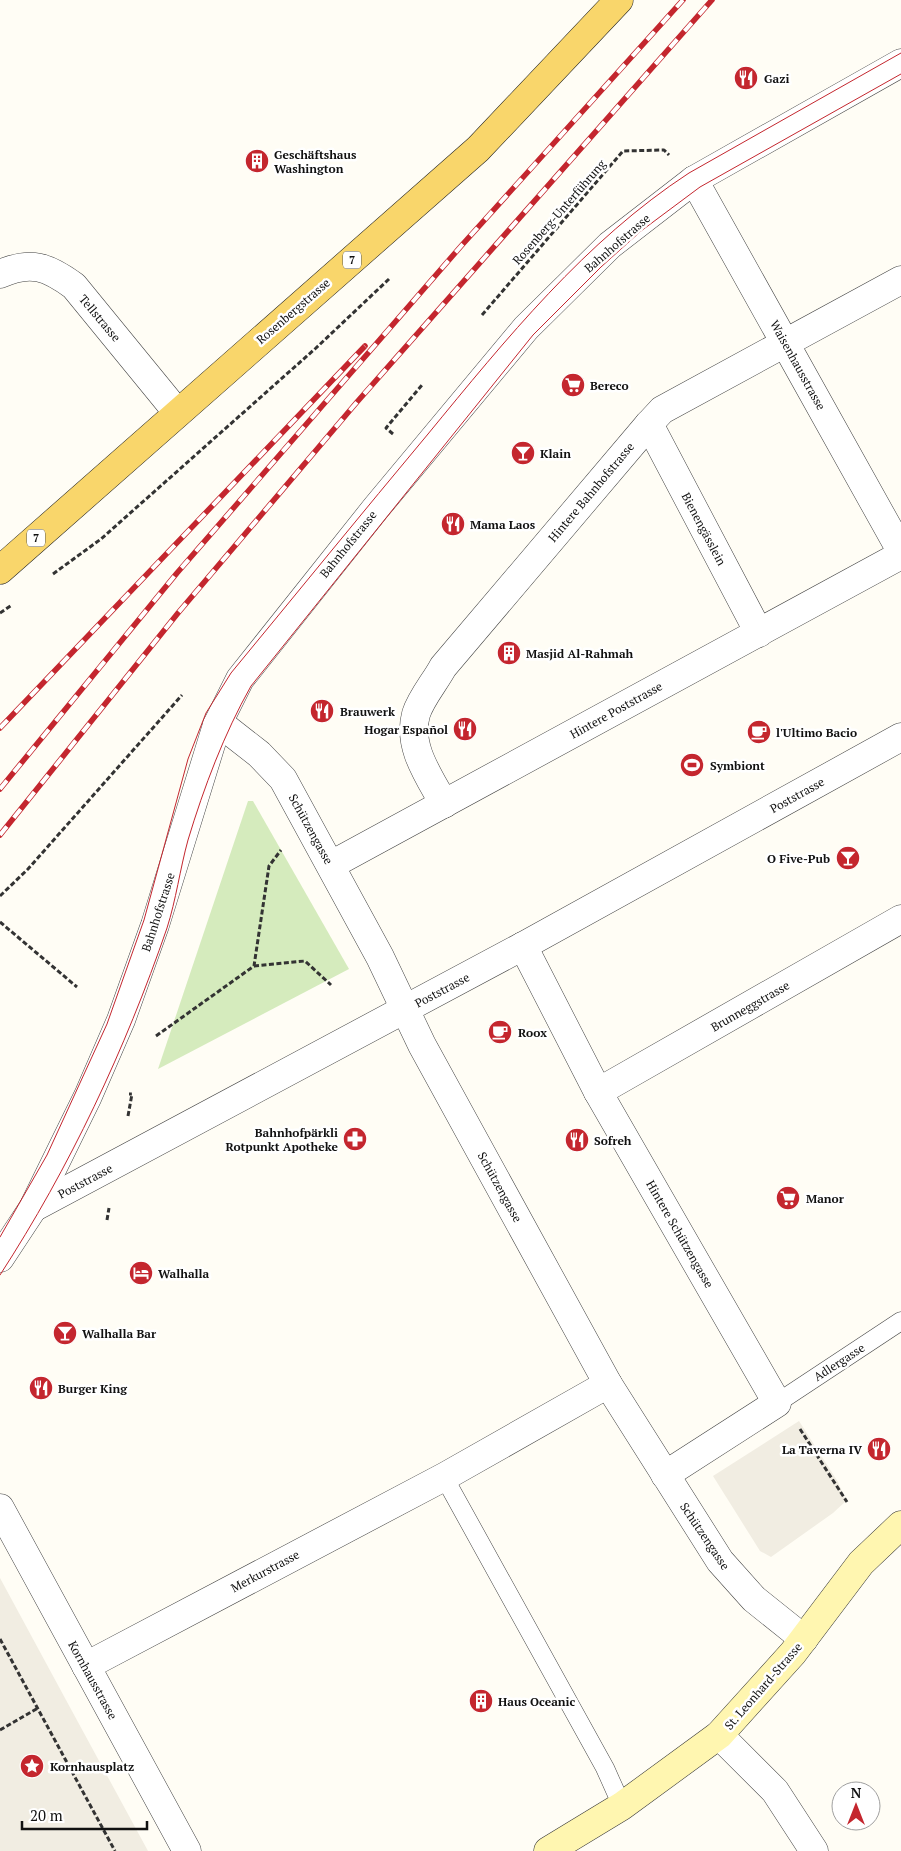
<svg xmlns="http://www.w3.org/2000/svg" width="901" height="1851" viewBox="0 0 901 1851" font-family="'PT Serif',serif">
<rect width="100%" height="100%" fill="#fffdf5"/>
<!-- green -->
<polygon fill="#d5ebbd" points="248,801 253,801 349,969 158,1069"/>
<!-- plaza -->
<g fill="#f1ede2">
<polygon points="799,1421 838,1482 846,1501 833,1513 771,1557 760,1551 713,1476"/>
<polygon points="0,1578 66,1700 148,1851 0,1851"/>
</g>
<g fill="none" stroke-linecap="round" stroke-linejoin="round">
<!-- lane casing -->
<g stroke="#444" stroke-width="19">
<g id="lane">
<polyline points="777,1403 901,1321"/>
<polyline points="444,1477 605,1768 622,1806"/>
</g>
</g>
<!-- street casing -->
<g stroke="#444" stroke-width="29">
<g id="street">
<polyline points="694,180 901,551"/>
<path d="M 0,274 C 31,260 48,267 74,286 L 177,412"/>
<polyline points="649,424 759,633"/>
<polyline points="217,725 227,729 259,754 283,779 380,957 422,1045 608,1384 720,1561 754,1599 804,1639"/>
<path d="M 444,804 C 429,776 407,747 416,714 C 421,698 435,682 443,667 L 649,424 L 662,410 L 901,280"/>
<polyline points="331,865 901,555"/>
<polyline points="523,946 598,1092 777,1403 665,1475"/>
<polyline points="598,1092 901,919"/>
<polyline points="33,1208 523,946 901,737"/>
<polyline points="0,1258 33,1208 88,1096 121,1020 155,925 217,725 240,679 376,508 526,328 610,245 694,180 901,63"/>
<polyline points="0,1508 187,1851"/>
<polyline points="86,1666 444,1477 608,1384"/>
<polyline points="719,1735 775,1791 814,1851"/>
</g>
</g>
<!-- secondary casing -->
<g stroke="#333" stroke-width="29">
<polyline id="secondary" points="548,1851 622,1806 719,1735 793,1653 861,1563 901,1525"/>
</g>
<!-- primary casing -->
<g stroke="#222" stroke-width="29">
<polyline id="primary" points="0,570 478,149 619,0"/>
</g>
<!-- path -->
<g stroke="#333" stroke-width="3" stroke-dasharray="5 2.5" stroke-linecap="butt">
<polyline points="482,315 623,151 664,150 669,155"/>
<polyline points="393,434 386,428 422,385"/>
<polyline points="53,574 101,539 316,348 389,279"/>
<polyline points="0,613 12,605"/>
<polyline points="0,896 28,869 182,695"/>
<polyline points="0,922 77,987"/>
<polyline points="254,966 305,961 331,985"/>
<polyline points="156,1036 254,966 269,866 281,850"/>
<polyline points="128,1116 132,1094 129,1094"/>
<polyline points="107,1220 109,1208"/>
<polyline points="800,1429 847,1502"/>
<polyline points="0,1639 115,1851"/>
<polyline points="0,1730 38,1708"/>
</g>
<!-- lane -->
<use href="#lane" stroke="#fff" stroke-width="18"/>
<!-- street -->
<use href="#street" stroke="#fff" stroke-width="28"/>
<!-- secondary -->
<use href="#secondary" stroke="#fff6b0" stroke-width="28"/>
<!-- primary -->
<use href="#primary" stroke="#f9d66b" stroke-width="28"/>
<!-- tram -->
<g stroke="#c4262e" stroke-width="1">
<path d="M 0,1237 L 47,1155 L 107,1024 L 144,920 L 188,759 L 206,713 L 231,673 C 297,593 362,513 428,434 C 506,339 585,241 689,173 L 901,53"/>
<path d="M 0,1275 C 70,1167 125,1050 167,928 C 176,900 180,869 188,840 C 204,787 224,734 251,686 L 533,335 L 601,267 L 641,231 L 700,187 L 901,74"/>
</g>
<!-- rail casing -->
<g stroke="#c4262e" stroke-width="5.5">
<g id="rail">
<polyline points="0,728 365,346"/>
<polyline points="0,789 177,573 462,245 683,0"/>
<polyline points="0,835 178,613 357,402 712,0"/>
</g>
</g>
<!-- rail -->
<use href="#rail" stroke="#fff" stroke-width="4" stroke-dasharray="11" stroke-linecap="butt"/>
</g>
<!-- icons -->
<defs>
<g id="restaurant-disc" transform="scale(1.25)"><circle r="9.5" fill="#c4262e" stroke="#fff"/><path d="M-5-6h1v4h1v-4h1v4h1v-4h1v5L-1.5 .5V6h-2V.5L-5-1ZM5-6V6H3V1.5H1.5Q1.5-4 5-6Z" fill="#fff"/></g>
<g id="building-disc" transform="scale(1.25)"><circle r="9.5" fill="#c4262e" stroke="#fff"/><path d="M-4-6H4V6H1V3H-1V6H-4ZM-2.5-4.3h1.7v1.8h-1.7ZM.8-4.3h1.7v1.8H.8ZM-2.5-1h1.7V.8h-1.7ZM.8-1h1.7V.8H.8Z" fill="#fff"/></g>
<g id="supermarket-disc" transform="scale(1.25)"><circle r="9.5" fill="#c4262e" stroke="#fff"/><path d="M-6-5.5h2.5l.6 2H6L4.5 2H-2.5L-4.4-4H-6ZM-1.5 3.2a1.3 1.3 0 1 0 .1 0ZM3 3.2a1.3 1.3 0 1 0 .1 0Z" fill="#fff"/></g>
<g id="bar-disc" transform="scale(1.25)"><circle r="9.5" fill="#c4262e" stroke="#fff"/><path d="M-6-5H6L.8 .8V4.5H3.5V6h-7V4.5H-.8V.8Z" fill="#fff"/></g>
<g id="cafe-disc" transform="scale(1.25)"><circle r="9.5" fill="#c4262e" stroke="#fff"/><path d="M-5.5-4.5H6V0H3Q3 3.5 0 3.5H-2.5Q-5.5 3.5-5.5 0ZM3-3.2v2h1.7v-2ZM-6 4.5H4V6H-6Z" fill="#fff"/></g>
<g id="stadium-disc" transform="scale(1.25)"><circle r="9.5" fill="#c4262e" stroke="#fff"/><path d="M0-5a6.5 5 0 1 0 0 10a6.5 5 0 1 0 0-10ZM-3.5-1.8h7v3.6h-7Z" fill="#fff"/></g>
<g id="pharmacy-disc" transform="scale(1.25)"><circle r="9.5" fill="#c4262e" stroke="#fff"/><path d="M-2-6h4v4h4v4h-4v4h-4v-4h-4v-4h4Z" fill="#fff"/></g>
<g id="hotel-disc" transform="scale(1.25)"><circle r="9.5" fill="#c4262e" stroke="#fff"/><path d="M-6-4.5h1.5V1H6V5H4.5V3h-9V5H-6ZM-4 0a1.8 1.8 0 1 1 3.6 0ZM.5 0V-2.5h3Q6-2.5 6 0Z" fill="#fff"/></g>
<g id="sight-disc" transform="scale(1.25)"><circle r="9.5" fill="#c4262e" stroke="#fff"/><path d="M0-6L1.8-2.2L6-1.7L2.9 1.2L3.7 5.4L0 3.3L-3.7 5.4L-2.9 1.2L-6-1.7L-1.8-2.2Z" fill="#fff"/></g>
</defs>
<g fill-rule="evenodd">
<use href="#restaurant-disc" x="746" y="78"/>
<use href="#building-disc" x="257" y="161"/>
<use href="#supermarket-disc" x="573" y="385"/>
<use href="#bar-disc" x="523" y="453"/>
<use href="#restaurant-disc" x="453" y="524"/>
<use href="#building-disc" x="509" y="653"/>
<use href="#restaurant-disc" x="322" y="711"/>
<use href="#restaurant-disc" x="465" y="729"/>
<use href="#cafe-disc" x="759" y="732"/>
<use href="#stadium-disc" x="692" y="765"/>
<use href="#bar-disc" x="848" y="858"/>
<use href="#cafe-disc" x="500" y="1032"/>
<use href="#pharmacy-disc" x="355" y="1139"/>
<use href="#restaurant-disc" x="577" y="1140"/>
<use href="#supermarket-disc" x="788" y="1198"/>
<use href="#hotel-disc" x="141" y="1273"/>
<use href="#bar-disc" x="65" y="1333"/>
<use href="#restaurant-disc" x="41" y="1388"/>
<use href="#restaurant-disc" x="879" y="1449"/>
<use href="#building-disc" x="481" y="1701"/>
<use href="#sight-disc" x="32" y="1766"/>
</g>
<g text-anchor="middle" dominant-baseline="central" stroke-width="5" stroke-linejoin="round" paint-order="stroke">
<!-- shield labels -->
<g fill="#fff" stroke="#585858" stroke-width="1">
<rect x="343" y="251.5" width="18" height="17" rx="4"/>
<rect x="27" y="529.5" width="18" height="17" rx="4"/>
</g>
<g font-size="11" font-weight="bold" fill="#111">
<text x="352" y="260">7</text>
<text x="36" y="538">7</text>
</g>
<!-- poi labels -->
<g font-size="12" font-weight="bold" fill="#111" stroke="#fff" text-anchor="start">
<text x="764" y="78">Gazi</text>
<text x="274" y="154">Geschäftshaus<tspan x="274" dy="14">Washington</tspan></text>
<text x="590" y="385">Bereco</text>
<text x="540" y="453">Klain</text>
<text x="470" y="524">Mama Laos</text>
<text x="526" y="653">Masjid Al-Rahmah</text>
<text x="340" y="711">Brauwerk</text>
<text x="448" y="729" text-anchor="end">Hogar Español</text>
<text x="776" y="732">l'Ultimo Bacio</text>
<text x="710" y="765">Symbiont</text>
<text x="830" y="858" text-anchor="end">O Five-Pub</text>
<text x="518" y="1032">Roox</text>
<text x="338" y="1132" text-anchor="end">Bahnhofpärkli<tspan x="338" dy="14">Rotpunkt Apotheke</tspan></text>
<text x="594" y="1140">Sofreh</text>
<text x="806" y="1198">Manor</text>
<text x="158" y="1273">Walhalla</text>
<text x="82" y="1333">Walhalla Bar</text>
<text x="58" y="1388">Burger King</text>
<text x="862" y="1449" text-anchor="end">La Taverna IV</text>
<text x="498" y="1701">Haus Oceanic</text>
<text x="50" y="1766">Kornhausplatz</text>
</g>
<!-- street labels -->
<g font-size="12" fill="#111" stroke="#fff">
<text transform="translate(559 212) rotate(-49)">Rosenberg-Unterführung</text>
<text transform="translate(617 243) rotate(-41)">Bahnhofstrasse</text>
<text transform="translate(293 311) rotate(-41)">Rosenbergstrasse</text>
<text transform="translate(100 318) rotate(50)">Tellstrasse</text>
<text transform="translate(798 365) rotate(61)">Waisenhausstrasse</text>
<text transform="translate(591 492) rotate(-50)">Hintere Bahnhofstrasse</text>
<text transform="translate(704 529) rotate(62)">Bienengässlein</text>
<text transform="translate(348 544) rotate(-51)">Bahnhofstrasse</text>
<text transform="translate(616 710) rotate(-29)">Hintere Poststrasse</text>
<text transform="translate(797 795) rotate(-29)">Poststrasse</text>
<text transform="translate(311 829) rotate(61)">Schützengasse</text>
<text transform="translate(158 912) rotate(-72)">Bahnhofstrasse</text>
<text transform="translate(442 990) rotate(-28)">Poststrasse</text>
<text transform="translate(750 1006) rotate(-30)">Brunneggstrasse</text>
<text transform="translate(85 1181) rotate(-28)">Poststrasse</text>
<text transform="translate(500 1187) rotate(61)">Schützengasse</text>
<text transform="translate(680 1234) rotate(60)">Hintere Schützengasse</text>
<text transform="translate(839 1362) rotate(-33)">Adlergasse</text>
<text transform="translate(705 1536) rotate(56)">Schützengasse</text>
<text transform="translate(265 1571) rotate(-28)">Merkurstrasse</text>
<text transform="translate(93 1680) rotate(61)">Kornhausstrasse</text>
<text transform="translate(763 1686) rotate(-49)">St. Leonhard-Strasse</text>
</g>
</g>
<!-- north arrow -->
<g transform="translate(856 1806)"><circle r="24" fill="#ffffff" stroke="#a0a0a0"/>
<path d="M0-4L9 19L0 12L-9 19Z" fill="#c4262e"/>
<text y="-8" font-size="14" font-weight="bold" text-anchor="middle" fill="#111111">N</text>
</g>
<!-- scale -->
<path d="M22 1821v8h125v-8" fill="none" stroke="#111111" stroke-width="2.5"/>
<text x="30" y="1821" font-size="15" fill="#111111" stroke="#ffffff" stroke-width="4" paint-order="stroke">20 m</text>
</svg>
